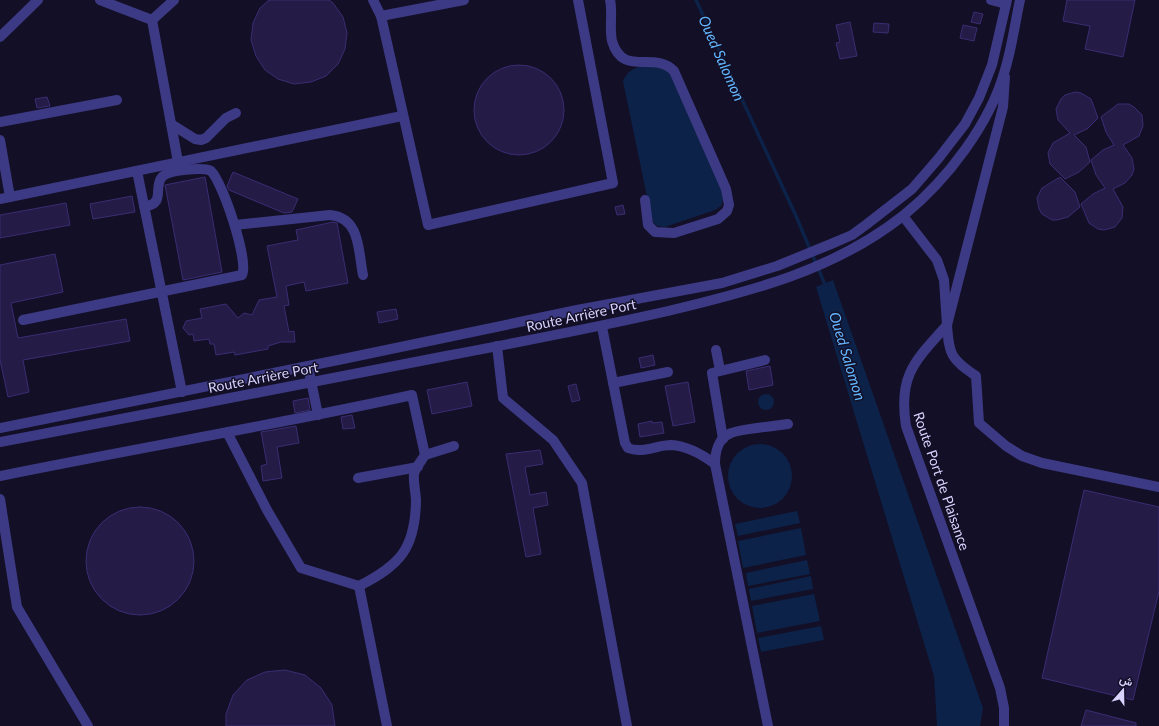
<svg xmlns="http://www.w3.org/2000/svg" width="1159" height="726" viewBox="0 0 1159 726" font-family="Lato,Vazirmatn,sans-serif">
<rect width="100%" height="100%" fill="#130f26"/>
<!-- water -->
<g fill="#0c2248">
<path d="M 660,63 L 668,67 L 725,194 L 721,206 L 715,210 L 665,227 L 657,226 L 652,221 L 623,81 C 630,65 644,66 660,63 Z"/>
<polygon points="833,280 983,708 980,726 937,726 934,676 816,287"/>
<circle cx="766" cy="402" r="8"/>
<circle cx="760" cy="476" r="32"/>
<polygon points="797,511 800,523 738,536 735,524"/>
<polygon points="801,528 806,555 743,568 738,541"/>
<polygon points="807,560 810,574 748,586 746,573"/>
<polygon points="811,576 813,589 751,601 749,589"/>
<polygon points="814,594 820,621 757,633 752,606"/>
<polygon points="821,626 824,640 761,652 758,638"/>
</g>
<g fill="none" stroke-linecap="round" stroke-linejoin="round">
<!-- stream -->
<polyline stroke="#0c2248" stroke-width="3.5" points="696,0 796,216 826,287"/>
</g>
<!-- building -->
<g fill="#241b47" stroke="#3b2d73">
<polygon points="269,0 329,0 333,3 343,17 347,33 345,49 338,64 326,76 311,82 294,84 278,79 265,70 256,56 251,40 253,23 260,8"/>
<polygon points="1067,0 1135,0 1123,57 1085,49 1090,26 1063,21"/>
<polygon points="974,12 983,14 980,24 971,22"/>
<polygon points="850,22 857,56 840,59 836,43 840,42 836,25"/>
<polygon points="874,23 889,24 888,33 873,32"/>
<polygon points="963,25 977,28 974,41 960,38"/>
<circle cx="519" cy="110" r="45"/>
<polygon points="1075,92 1081,93 1091,99 1098,118 1087,129 1074,135 1086,147 1090,162 1079,172 1065,179 1050,164 1048,153 1053,143 1070,133 1058,120 1056,109 1061,99 1065,95"/>
<polygon points="47,97 50,106 37,108 35,99"/>
<polygon points="1118,104 1129,104 1134,107 1142,115 1143,126 1139,136 1123,145 1132,158 1134,169 1132,175 1125,183 1113,189 1123,207 1122,218 1115,227 1104,230 1098,229 1089,223 1081,204 1093,194 1105,188 1096,175 1091,160 1103,150 1114,145 1106,132 1101,117"/>
<polygon points="233,172 298,199 292,212 284,213 229,190 227,186"/>
<polygon points="205,177 222,272 183,280 165,185"/>
<polygon points="1060,177 1075,192 1080,207 1068,217 1057,220 1052,220 1042,214 1039,209 1037,198 1042,188"/>
<polygon points="132,196 135,212 93,219 90,204"/>
<polygon points="66,203 70,225 0,238 0,215"/>
<polygon points="623,205 625,214 617,215 615,207"/>
<polygon points="333,222 337,223 348,283 306,291 304,282 286,286 289,305 284,306 289,332 294,331 295,342 281,342 268,346 268,349 235,355 234,352 216,355 214,344 210,344 209,339 194,341 193,334 189,335 183,328 186,321 202,318 200,309 226,304 238,318 244,313 252,315 259,300 277,297 267,246 298,240 296,230"/>
<polygon points="55,254 63,292 11,303 18,338 126,319 130,341 23,360 29,392 8,397 0,360 0,265"/>
<polygon points="396,309 398,319 379,323 377,312"/>
<polygon points="653,355 655,365 641,368 639,358"/>
<polygon points="770,366 773,385 749,390 746,371"/>
<polygon points="467,382 472,406 432,414 427,390"/>
<polygon points="688,382 695,422 673,426 665,386"/>
<polygon points="576,384 580,400 572,402 568,386"/>
<polygon points="308,398 310,410 295,413 293,401"/>
<polygon points="352,415 355,428 343,429 341,417"/>
<polygon points="652,421 652,423 662,422 664,433 640,437 638,424"/>
<polygon points="296,426 299,443 277,447 282,478 263,481 261,466 267,464 261,432"/>
<polygon points="540,450 543,464 525,467 530,495 546,492 548,505 533,508 541,554 526,557 506,454"/>
<polygon points="1084,490 1159,507 1159,591 1133,700 1042,678"/>
<circle cx="140" cy="561" r="54"/>
<polygon points="285,670 305,675 321,688 332,705 335,726 226,726 226,714 233,695 247,680 265,672"/>
<polygon points="1086,710 1136,723 1136,726 1081,726"/>
</g>
<g fill="none" stroke-linecap="round" stroke-linejoin="round">
<!-- minor -->
<g stroke="#3d3a85" stroke-width="10">
<polyline points="100,0 152,20 178,162"/>
<polyline points="373,0 381,16 428,225 613,183 578,0"/>
<path d="M 610,0 C 613,13 609,27 612,41 C 623,78 654,50 674,71 L 726,189 L 729,205 L 727,211 L 718,219 L 674,233 L 655,232 L 648,225 L 645,200"/>
<polyline points="991,0 1006,4"/>
<polyline points="381,16 464,0"/>
<polyline points="152,20 174,0"/>
<polyline points="0,37 38,0"/>
<path d="M 1005,77 L 1003,107 L 947,325 C 949,355 951,359 976,376 L 979,423 L 1006,446 L 1022,456 L 1042,463 L 1159,487"/>
<polyline points="0,122 117,100"/>
<polyline points="171,124 195,139 201,140 206,138 226,118 236,113"/>
<polyline points="0,140 10,197"/>
<polyline points="137,171 182,392"/>
<polyline points="0,199 402,116"/>
<path d="M 903,216 L 937,260 L 944,280 L 947,325 C 915,361 898,375 906,426 L 1000,688 L 1004,708 L 1004,726"/>
<path d="M 235,225 L 330,215 C 361,218 358,251 363,275"/>
<path d="M 23,320 L 242,275 C 249,261 223,183 211,171 C 203,167 168,170 162,177 C 153,187 166,205 144,206"/>
<path d="M 602,327 L 625,443 L 628,448 C 642,454 657,445 671,445 C 687,446 703,455 715,464 L 768,726"/>
<polyline points="497,346 503,398 553,440 582,483 627,726"/>
<polyline points="716,350 720,370"/>
<polyline points="308,366 318,415"/>
<polyline points="613,383 668,372"/>
<polyline points="0,428 343,359 577,310 722,283 777,266 831,244 852,235 867,224 912,189 938,159 965,124 979,98 992,65 1007,0"/>
<polyline points="723,439 712,373 765,360"/>
<path d="M 0,442 C 149,414 297,385 446,356 C 520,342 594,328 668,311 C 752,291 835,270 904,215 C 947,180 990,124 1005,70 C 1012,47 1015,23 1020,0"/>
<polyline points="425,455 454,446"/>
<path d="M 715,464 C 715,453 718,439 729,434 C 737,429 776,426 788,424"/>
<path d="M 0,476 C 137,448 275,425 412,395 L 425,455 C 422,460 415,468 414,474 C 413,482 416,493 416,501 C 415,549 400,565 359,586 L 301,568 L 267,510 L 227,432"/>
<polyline points="358,478 418,467"/>
<polyline points="0,499 17,607 88,726"/>
<polyline points="359,586 387,726"/>
</g>
</g>
<g text-anchor="middle" dominant-baseline="central" stroke-width="3" stroke-linejoin="round" paint-order="stroke">
<!-- street labels -->
<g font-size="14" fill="#d9d4ff" stroke="#130f26">
<text transform="translate(581 315) rotate(-12)">Route Arrière Port</text>
<text transform="translate(263 377) rotate(-11)">Route Arrière Port</text>
<text transform="translate(942 481) rotate(71)">Route Port de Plaisance</text>
</g>
<!-- water labels -->
<g font-size="15" font-style="italic" fill="#62b6ff" stroke="#130f26">
<text transform="translate(722 58) rotate(66)">Oued Salomon</text>
<text transform="translate(848 356) rotate(73)">Oued Salomon</text>
</g>
</g>
<!-- north arrow -->
<g transform="translate(1123 690) rotate(20)" stroke="#130f26" stroke-width="3" paint-order="stroke">
<path d="M0-3L7 15L0 10L-7 15Z" fill="#d9d4ff"/>
<text y="-6" font-size="11" font-weight="bold" text-anchor="middle" fill="#d9d4ff">ش</text>
</g>
</svg>
